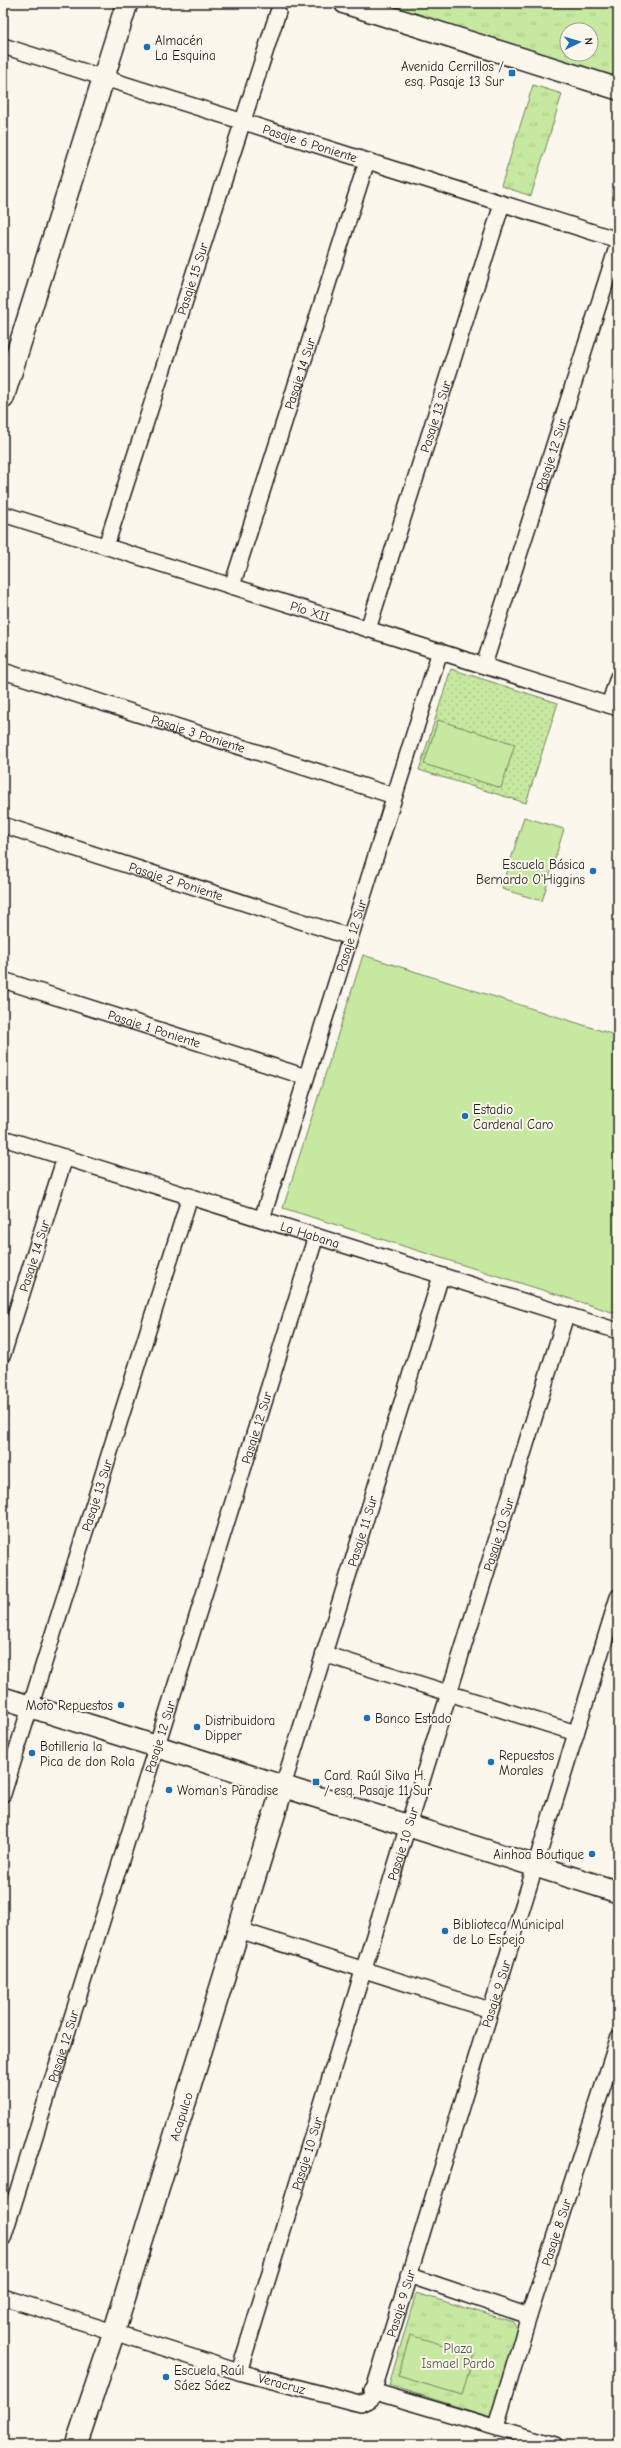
<svg xmlns="http://www.w3.org/2000/svg" width="621" height="2448" viewBox="0 0 621 2448" font-family="'Comic Neue',sans-serif">
<defs>
<pattern id="grass-dots" width="8" height="8" patternUnits="userSpaceOnUse"><rect width="8" height="8" fill="#c7e8a0"/><path d="M2 2h.1M6 6h.1" fill="none" stroke="#aac689" stroke-width="1.8" stroke-linecap="round"/></pattern>
<pattern id="park-tufts" width="24" height="20" patternUnits="userSpaceOnUse"><rect width="24" height="20" fill="#c7e8a0"/><path d="M3 7l-1-3M5 7V3M7 7l1-3M15 17l-1-3M17 17v-4M19 17l1-3" fill="none" stroke="#aac689"/></pattern>
</defs>
<rect width="100%" height="100%" fill="#fbf7ec"/>
<filter id="ink" filterUnits="userSpaceOnUse"><feTurbulence type="fractalNoise" baseFrequency=".025" numOctaves="2"/><feDisplacementMap in="SourceGraphic" scale="8" xChannelSelector="R" yChannelSelector="G"/><feConvolveMatrix kernelMatrix="1 2 1 2 8 2 1 2 1" color-interpolation-filters="sRGB"/></filter>
<g filter="url(#ink)">
<!-- grass -->
<polygon fill="url(#grass-dots)" stroke="#72825e" points="451,669 558,703 526,803 419,770"/>
<!-- park -->
<g fill="url(#park-tufts)" stroke="#72825e" fill-rule="evenodd">
<path d="M 375,3 L 618,3 L 618,79 ZM 567,30 L 591,30 L 591,54 L 567,54 Z"/>
<polygon points="533,85 562,94 531,196 501,186"/>
<polygon points="416,2293 513,2322 517,2330 490,2417 389,2385"/>
</g>
<!-- garden -->
<g fill="#c7e8a0" stroke="#72825e">
<polygon points="438,720 515,744 501,788 424,764"/>
<polygon points="524,817 564,829 542,901 502,889"/>
<polygon points="363,955 618,1036 618,1314 283,1208"/>
<polygon points="410,2335 474,2354 462,2395 398,2376"/>
</g>
<g fill="none" stroke-linecap="round" stroke-linejoin="round">
<!-- street casing -->
<g stroke="#1c1c1c" stroke-width="18">
<g id="street">
<path id="s1" d="M 3,46 L 618,240"/>
<path id="s2" d="M 3,514 L 618,708"/>
<path id="s3" d="M 106,546 L 278,12"/>
<path id="s4" d="M 232,586 L 367,161"/>
<path id="s5" d="M 368,629 L 502,204"/>
<path id="s6" d="M 484,665 L 618,244"/>
<path id="s7" d="M 3,671 L 394,796"/>
<polyline points="609,705 618,677"/>
<path id="s8" d="M 3,825 L 350,937"/>
<path id="s9" d="M 3,980 L 306,1077"/>
<path id="s10" d="M 3,1138 L 618,1331"/>
<path id="s11" d="M 262,1219 L 440,651"/>
<path id="s12" d="M 3,1354 L 65,1157"/>
<polyline points="324,1654 576,1733"/>
<path id="s13" d="M 283,1786 L 441,1276"/>
<path id="s14" d="M 3,1794 L 190,1196"/>
<polyline points="239,1930 490,2010"/>
<path id="s15" d="M 3,2238 L 316,1236"/>
<polyline points="408,2275 529,2316"/>
<path id="s16" d="M 3,2297 L 239,2372 L 360,2404 L 371,2399 L 618,1597"/>
<path id="s17" d="M 239,2372 L 566,1315"/>
<polyline points="372,2391 555,2445"/>
<path id="s18" d="M 496,2426 L 529,2316 L 618,2039"/>
</g>
</g>
<!-- secondary casing -->
<g stroke="#1c1c1c" stroke-width="24">
<g id="secondary">
<polyline points="345,3 618,89"/>
<polyline points="3,398 127,3"/>
<polyline points="3,1698 618,1892"/>
<path id="s19" d="M 76,2445 L 114,2332 L 283,1786"/>
</g>
</g>
<!-- street -->
<use href="#street" stroke="#fbf7ec" stroke-width="15"/>
<!-- secondary -->
<use href="#secondary" stroke="#fbf7ec" stroke-width="21"/>
</g>
</g>
<!-- markers -->
<g fill="#1f6fb2" stroke="#fbf7ec" stroke-width="1.5">
<circle cx="147" cy="47" r="4"/>
<rect x="508" y="69" width="8" height="8" rx="2"/>
<circle cx="593" cy="871" r="4"/>
<circle cx="465" cy="1116" r="4"/>
<circle cx="121" cy="1705" r="4"/>
<circle cx="367" cy="1718" r="4"/>
<circle cx="197" cy="1727" r="4"/>
<circle cx="32" cy="1753" r="4"/>
<circle cx="491" cy="1762" r="4"/>
<rect x="312" y="1778" width="8" height="8" rx="2"/>
<circle cx="169" cy="1790" r="4"/>
<circle cx="592" cy="1854" r="4"/>
<circle cx="445" cy="1931" r="4"/>
<circle cx="166" cy="2377" r="4"/>
</g>
<g text-anchor="middle" dominant-baseline="central" stroke-width="4" stroke-linejoin="round" paint-order="stroke">
<!-- poi labels -->
<g font-size="13" fill="#1c1c1c" stroke="#fbf7ec" text-anchor="start">
<text x="155" y="40">Almacén<tspan x="155" dy="15">La Esquina</tspan></text>
<text x="504" y="66" text-anchor="end">Avenida Cerrillos /<tspan x="504" dy="15">esq. Pasaje 13 Sur</tspan></text>
<text x="585" y="864" text-anchor="end">Escuela Básica<tspan x="585" dy="15">Bernardo O'Higgins</tspan></text>
<text x="473" y="1109">Estadio<tspan x="473" dy="15">Cardenal Caro</tspan></text>
<text x="113" y="1705" text-anchor="end">Moto Repuestos</text>
<text x="375" y="1718">Banco Estado</text>
<text x="205" y="1720">Distribuidora<tspan x="205" dy="15">Dipper</tspan></text>
<text x="40" y="1746">Botilleria la<tspan x="40" dy="15">Pica de don Rola</tspan></text>
<text x="499" y="1755">Repuestos<tspan x="499" dy="15">Morales</tspan></text>
<text x="324" y="1775">Card. Raúl Silva H.<tspan x="324" dy="15">/ esq. Pasaje 11 Sur</tspan></text>
<text x="177" y="1790">Woman's Paradise</text>
<text x="584" y="1854" text-anchor="end">Ainhoa Boutique</text>
<text x="453" y="1924">Biblioteca Municipal<tspan x="453" dy="15">de Lo Espejo</tspan></text>
<text x="174" y="2370">Escuela Raúl<tspan x="174" dy="15">Sáez Sáez</tspan></text>
</g>
<!-- street labels -->
<g font-size="13" fill="#1c1c1c" stroke="#fbf7ec">
<text stroke="none"><textPath href="#s1" startOffset="322">Pasaje 6 Poniente</textPath></text>
<text stroke="none"><textPath href="#s3" startOffset="281">Pasaje 15 Sur</textPath></text>
<text stroke="none"><textPath href="#s4" startOffset="223">Pasaje 14 Sur</textPath></text>
<text stroke="none"><textPath href="#s5" startOffset="223">Pasaje 13 Sur</textPath></text>
<text stroke="none"><textPath href="#s6" startOffset="221">Pasaje 12 Sur</textPath></text>
<text stroke="none"><textPath href="#s2" startOffset="322">Pío XII</textPath></text>
<text stroke="none"><textPath href="#s7" startOffset="205">Pasaje 3 Poniente</textPath></text>
<text stroke="none"><textPath href="#s8" startOffset="182">Pasaje 2 Poniente</textPath></text>
<text stroke="none"><textPath href="#s11" startOffset="297">Pasaje 12 Sur</textPath></text>
<text stroke="none"><textPath href="#s9" startOffset="159">Pasaje 1 Poniente</textPath></text>
<text stroke="none"><textPath href="#s10" startOffset="322">La Habana</textPath></text>
<text stroke="none"><textPath href="#s12" startOffset="103">Pasaje 14 Sur</textPath></text>
<text stroke="none"><textPath href="#s15" startOffset="849">Pasaje 12 Sur</textPath></text>
<text stroke="none"><textPath href="#s14" startOffset="313">Pasaje 13 Sur</textPath></text>
<text stroke="none"><textPath href="#s13" startOffset="267">Pasaje 11 Sur</textPath></text>
<text stroke="none"><textPath href="#s17" startOffset="877">Pasaje 10 Sur</textPath></text>
<text stroke="none"><textPath href="#s15" startOffset="525">Pasaje 12 Sur</textPath></text>
<text stroke="none"><textPath href="#s17" startOffset="553">Pasaje 10 Sur</textPath></text>
<text stroke="none"><textPath href="#s16" startOffset="809">Pasaje 9 Sur</textPath></text>
<text stroke="none"><textPath href="#s15" startOffset="201">Pasaje 12 Sur</textPath></text>
<text stroke="none"><textPath href="#s19" startOffset="345">Acapulco</textPath></text>
<text stroke="none"><textPath href="#s17" startOffset="229">Pasaje 10 Sur</textPath></text>
<text stroke="none"><textPath href="#s18" startOffset="203">Pasaje 8 Sur</textPath></text>
<text stroke="none"><textPath href="#s16" startOffset="485">Pasaje 9 Sur</textPath></text>
<text stroke="none"><textPath href="#s16" startOffset="292">Veracruz</textPath></text>
</g>
<!-- park labels -->
<g font-size="13" fill="#4f5944" stroke="#fbf7ec">
<text x="458" y="2348">Plaza<tspan x="458" dy="15">Ismael Pardo</tspan></text>
</g>
</g>
<!-- margin -->
<rect width="621" height="2448" fill="none" stroke="#fbf7ec" stroke-width="16"/>
<rect x="8" y="8" width="605" height="2432" fill="none" stroke="#1c1c1c" stroke-width="1.5" filter="url(#ink)"/>
<!-- north arrow -->
<g transform="translate(579 42) rotate(85)"><circle r="19" fill="#fbf7ec" stroke="#a29f99"/>
<path d="M0-3L7 15L0 10L-7 15Z" fill="#1f6fb2"/>
<text y="-6" font-size="11" font-weight="bold" text-anchor="middle" fill="#1c1c1c">N</text>
</g>
</svg>
